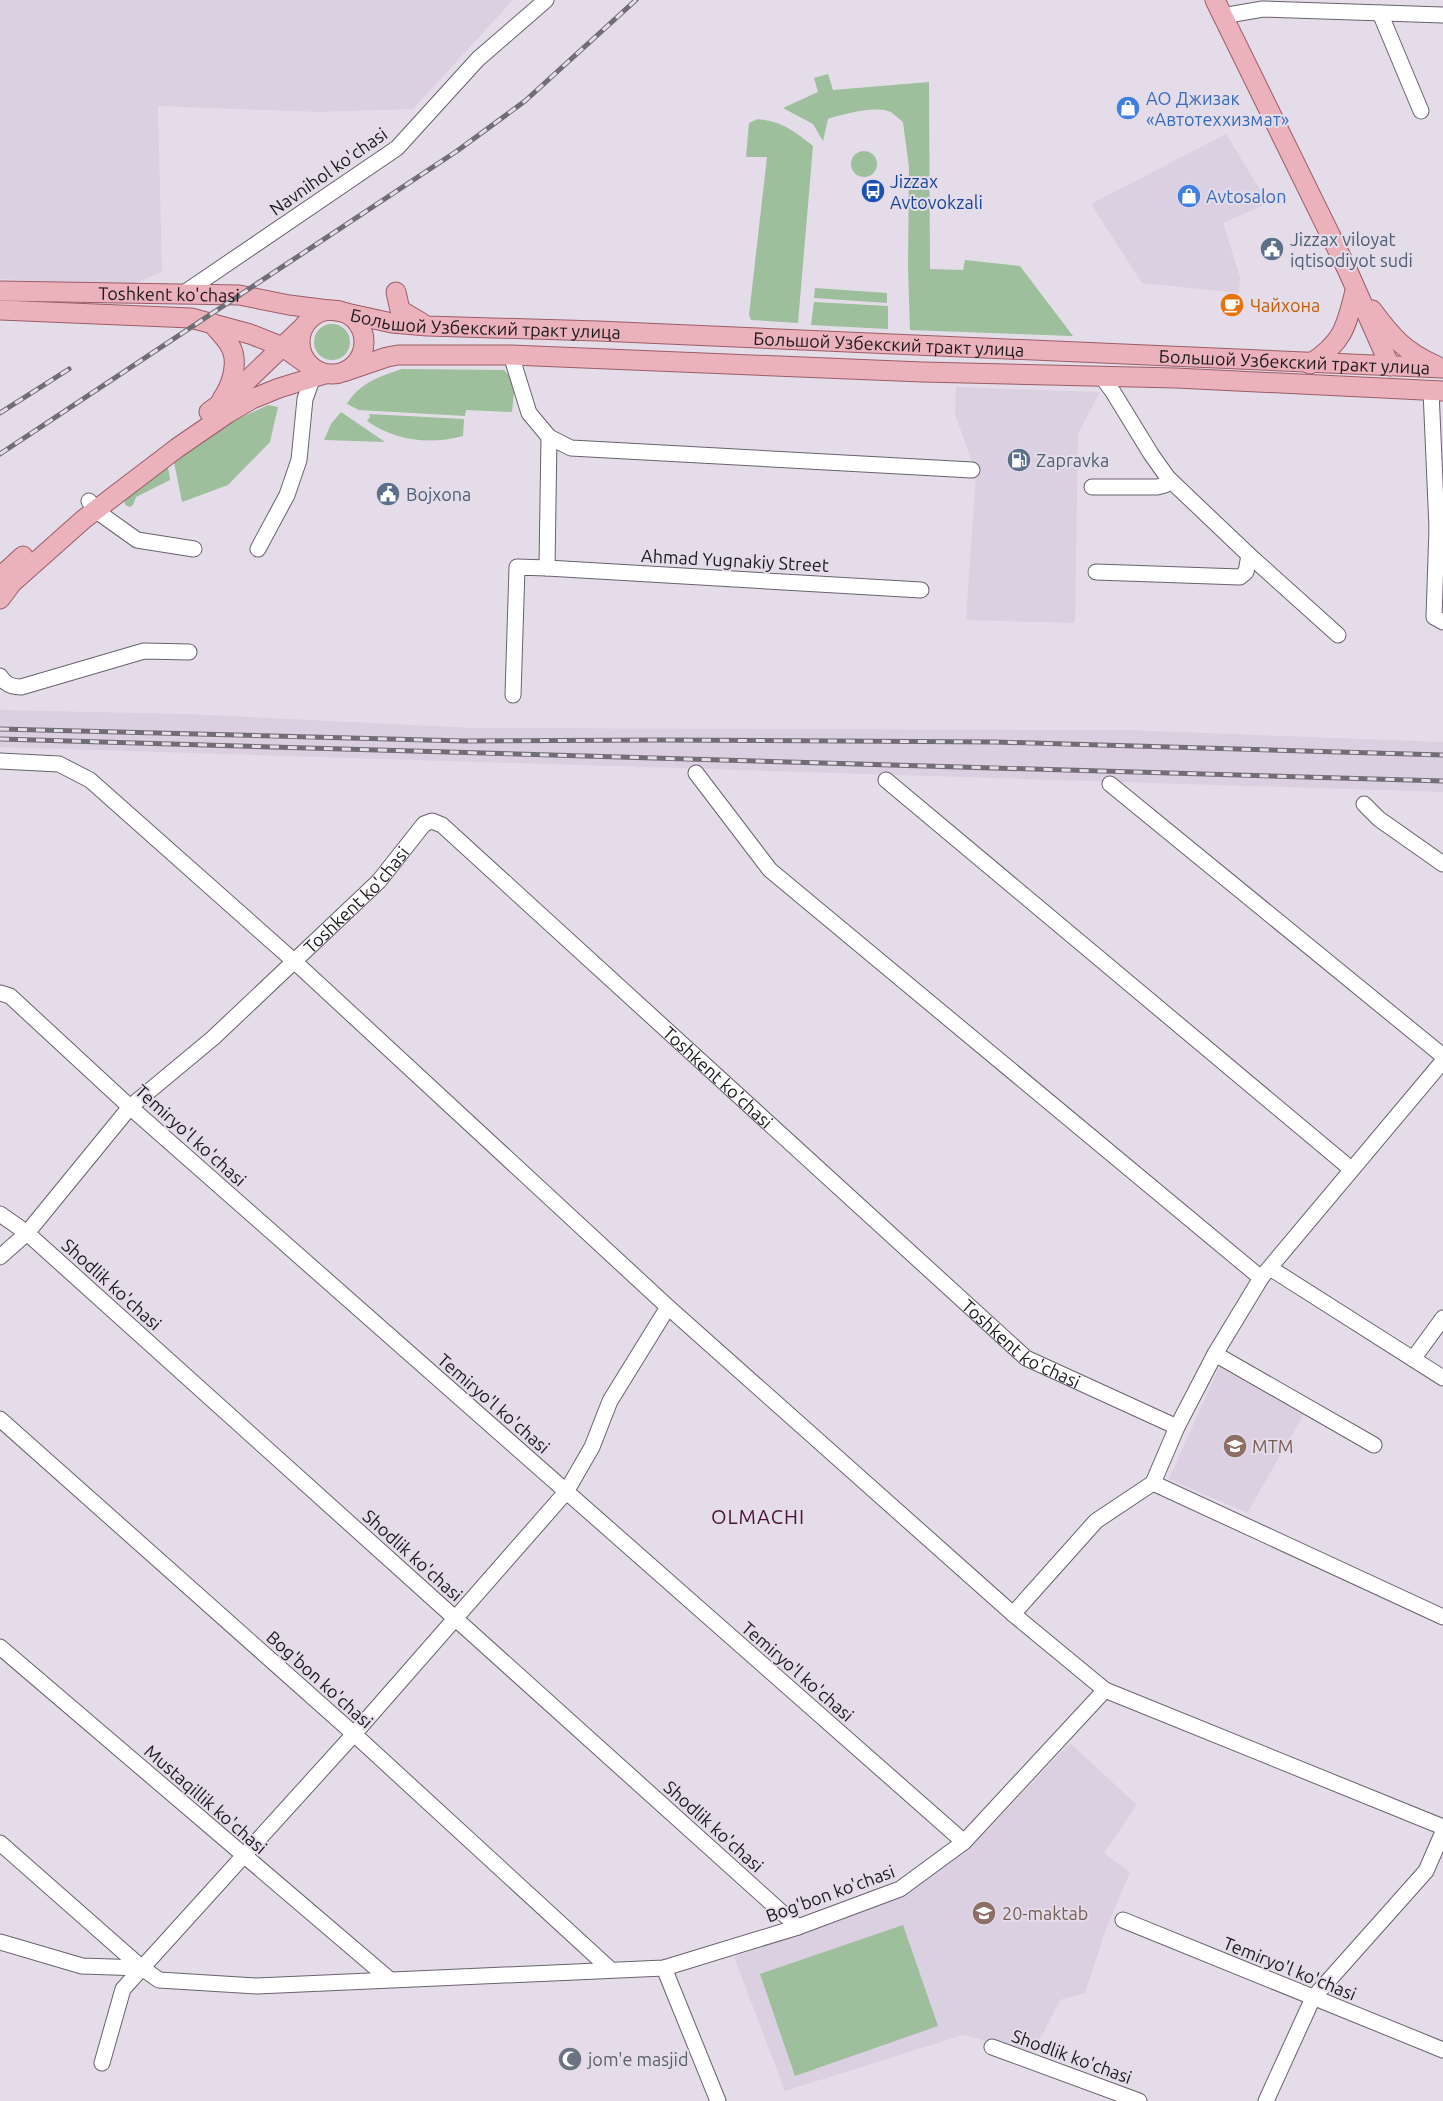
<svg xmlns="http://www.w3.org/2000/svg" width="1443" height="2101" viewBox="0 0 1443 2101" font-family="Ubuntu,sans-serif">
<rect width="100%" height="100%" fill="#e4dde9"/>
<!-- built -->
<g fill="#dbcfe2">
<polygon points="0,0 513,0 413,109 318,112 158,106 162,272 127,286 0,279"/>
<polygon points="1226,134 1268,203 1223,223 1240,277 1239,293 1142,283 1091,204"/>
<polygon points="956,387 1100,392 1078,434 1075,623 966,620 976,474 955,414"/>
<polygon points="0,710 187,714 474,728 1125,730 1443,742 1443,792 0,747"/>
<polygon points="1219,1367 1304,1414 1247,1513 1169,1479"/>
<polygon points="1070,1743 1137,1805 1104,1853 1130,1872 1105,1932 1085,1993 1060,2000 1033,2053 963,2035 785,2091 734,1957 907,1893 988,1829"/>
</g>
<!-- green -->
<g fill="#9dbf9b">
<path d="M 828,74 L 833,90 L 929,82 L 930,269 L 963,270 L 965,260 L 1020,266 L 1073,336 L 910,330 L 908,267 L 909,168 L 903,122 C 899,119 895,115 891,112 C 877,105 842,114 828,119 L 823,141 L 813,124 L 783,108 L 818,92 L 814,78 Z"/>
<path d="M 758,119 C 783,122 794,131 813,146 L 798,323 L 751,320 L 749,315 L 767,157 L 746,157 L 749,123 Z"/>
<circle cx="864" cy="164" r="13"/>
<polygon points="815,288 887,293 887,303 814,298"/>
<polygon points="814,302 888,306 888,329 811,325"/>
<circle cx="332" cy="342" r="18"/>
<path d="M 402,369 L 504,370 L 515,382 L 512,412 L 466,410 L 465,416 L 359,410 L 347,404 C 359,383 381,376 402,369 Z"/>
<polygon points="268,405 278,407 270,442 228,485 182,502 173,457 220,427"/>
<polygon points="341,412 385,442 324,440 331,424"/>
<path d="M 369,414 L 464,419 L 463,436 C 429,445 396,441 367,421 L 370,417 Z"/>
<polygon points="167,461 170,480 136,497 133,505 130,507 125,505 124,500"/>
<polygon points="903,1925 938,2026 795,2076 760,1974"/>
</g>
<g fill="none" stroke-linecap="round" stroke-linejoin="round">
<!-- minor casing -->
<g stroke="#68626c" stroke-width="17">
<g id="minor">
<polyline points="1380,13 1421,111"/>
<polyline points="1222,16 1263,9 1443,15"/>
<polyline points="184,293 397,148 478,59 546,0"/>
<polyline points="511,355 529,413 549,437 571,448 972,470"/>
<polyline points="1102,377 1113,392 1151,454 1168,478 1249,555 1338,635"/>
<polyline points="1431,391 1437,528 1443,532"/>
<polyline points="1092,487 1157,487 1165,485 1168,478"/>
<polyline points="89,501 95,510 137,540 194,549"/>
<polyline points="1437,528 1434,617 1443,622"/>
<polyline points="258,549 287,495 299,460 305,399 313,377"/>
<polyline points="547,568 921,590"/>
<polyline points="1096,572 1240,577 1246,572 1249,555"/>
<path d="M 0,676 C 5,684 11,687 21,687 L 144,651 L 189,652"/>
<polyline points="513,695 517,567 547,568 549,437"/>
<polyline points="0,761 59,764 90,780 295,962 668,1307 1013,1614 1105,1690 1443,1827"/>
<polyline points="696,773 770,870 1261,1278"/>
<polyline points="886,780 1351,1169"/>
<polyline points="1110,784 1443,1056"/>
<polyline points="1364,804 1379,819 1443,864"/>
<polyline points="0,993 10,996 130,1107 964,1842"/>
<polyline points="0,1214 27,1233 798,1927"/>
<path id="s1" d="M 0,1257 L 27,1233 L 130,1107 L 213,1038 L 379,881 L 424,824 L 432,821 L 442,825 L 1026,1358 L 1177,1427"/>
<polyline points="1270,1268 1443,1378"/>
<polyline points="1215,1354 1374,1445"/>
<polyline points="1413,1359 1443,1318"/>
<polyline points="0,1419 354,1734 611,1970"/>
<polyline points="1153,1483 1443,1617"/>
<polyline points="1013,1614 1096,1521 1153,1483 1177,1427 1215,1354 1261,1278 1443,1061"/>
<polyline points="0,1647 389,1979"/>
<polyline points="0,1843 142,1968 159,1980 257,1986 664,1968 798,1927 900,1889 964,1842 1105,1690"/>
<polyline points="1123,1920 1443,2050"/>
<polyline points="0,1942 82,1966 142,1968"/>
<polyline points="664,1968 718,2101"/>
<polyline points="992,2047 1139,2101"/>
<polyline points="102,2063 123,1989 354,1734 566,1492 592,1447 610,1401 668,1307"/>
<polyline points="1266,2101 1313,1998 1426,1871 1443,1832"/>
</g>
</g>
<!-- major casing -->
<g stroke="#9b5c67" stroke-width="21">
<g id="major">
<polyline points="1215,0 1347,269 1390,366"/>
<path id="s2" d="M 0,291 L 239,295 L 289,305 L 337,311 L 392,323 L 427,326 L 598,331 L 1443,368"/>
<polyline points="396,292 400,310 422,323"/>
<polyline points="0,310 191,318 250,334 283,347 311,367"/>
<path d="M 1372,310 C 1392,337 1404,351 1435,365"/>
<circle cx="332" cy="342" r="32"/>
<path d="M 212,323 C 217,330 224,336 229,344 C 240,360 232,385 222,399"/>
<path d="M 1310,364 C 1343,342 1346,328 1355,291"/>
<polyline points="346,371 387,357 398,355 511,355 922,372 1176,378 1443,391"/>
<polyline points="209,412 232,395 304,326"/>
<polyline points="0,577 23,556"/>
<polyline points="0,599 12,583 84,519 177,448 228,413 252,399 279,388 325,374"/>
</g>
</g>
<!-- minor -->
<use href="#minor" stroke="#fff" stroke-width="15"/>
<!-- major -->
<use href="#major" stroke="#ecb2bb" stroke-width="19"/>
<!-- rail casing -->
<g stroke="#716d74" stroke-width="5">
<g id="rail">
<polyline points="0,413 69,369"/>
<polyline points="0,454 457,151 525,101 636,0"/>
<polyline points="0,729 465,741 660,740 995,742 1443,755"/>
<polyline points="0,739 1443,781"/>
</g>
</g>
<!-- rail -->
<use href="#rail" stroke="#e4dde9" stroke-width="3" stroke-dasharray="9" stroke-linecap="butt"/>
</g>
<!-- icons -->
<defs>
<g id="shop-disc" transform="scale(1.25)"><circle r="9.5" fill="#3f7fe0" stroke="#e4dde9"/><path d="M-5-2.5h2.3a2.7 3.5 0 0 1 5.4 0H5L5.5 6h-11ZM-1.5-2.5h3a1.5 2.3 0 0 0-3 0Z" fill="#fff"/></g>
<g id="bus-disc" transform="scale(1.25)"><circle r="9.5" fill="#1a4fb4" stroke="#e4dde9"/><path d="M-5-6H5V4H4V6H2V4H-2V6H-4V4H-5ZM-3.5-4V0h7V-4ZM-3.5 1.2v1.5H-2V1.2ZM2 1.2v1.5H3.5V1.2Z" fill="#fff"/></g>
<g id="civic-disc" transform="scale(1.25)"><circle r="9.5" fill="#5c6f8a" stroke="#e4dde9"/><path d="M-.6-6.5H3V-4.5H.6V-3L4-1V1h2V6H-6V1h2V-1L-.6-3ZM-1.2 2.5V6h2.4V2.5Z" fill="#fff"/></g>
<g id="cafe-disc" transform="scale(1.25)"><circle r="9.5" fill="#e8710a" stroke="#e4dde9"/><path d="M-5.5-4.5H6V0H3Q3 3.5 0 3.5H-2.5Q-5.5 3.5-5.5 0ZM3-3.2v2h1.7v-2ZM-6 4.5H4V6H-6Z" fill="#fff"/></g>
<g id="fuel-disc" transform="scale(1.25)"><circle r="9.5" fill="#5c6f8a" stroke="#e4dde9"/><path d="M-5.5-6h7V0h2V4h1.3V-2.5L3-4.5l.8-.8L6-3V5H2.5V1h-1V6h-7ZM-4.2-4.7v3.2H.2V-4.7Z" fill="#fff"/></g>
<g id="school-disc" transform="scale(1.25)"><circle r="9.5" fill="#8d6e63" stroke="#e4dde9"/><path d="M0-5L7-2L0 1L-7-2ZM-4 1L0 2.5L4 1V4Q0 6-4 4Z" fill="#fff"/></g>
<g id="mosque-disc" transform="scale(1.25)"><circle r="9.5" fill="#6b7280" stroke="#e4dde9"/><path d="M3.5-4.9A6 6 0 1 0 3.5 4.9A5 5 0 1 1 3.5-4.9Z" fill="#fff"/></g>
</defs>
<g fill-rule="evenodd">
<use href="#shop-disc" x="1128" y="108"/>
<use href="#bus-disc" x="873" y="191"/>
<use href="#shop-disc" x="1189" y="196"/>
<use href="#civic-disc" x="1272" y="249"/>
<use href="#cafe-disc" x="1232" y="305"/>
<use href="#fuel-disc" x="1019" y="460"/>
<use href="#civic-disc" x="388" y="494"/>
<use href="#school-disc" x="1235" y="1446"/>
<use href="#school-disc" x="984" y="1913"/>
<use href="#mosque-disc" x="570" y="2059"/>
</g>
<g text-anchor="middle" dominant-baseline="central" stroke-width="4" stroke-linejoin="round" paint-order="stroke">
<!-- shop labels -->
<g font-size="18" fill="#366cbe" stroke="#e4dde9" text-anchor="start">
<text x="1146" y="98">АО Джизак<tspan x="1146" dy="21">«Автотеххизмат»</tspan></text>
<text x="1206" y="196">Avtosalon</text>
</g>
<!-- street labels -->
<g font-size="18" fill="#1c1a1e" stroke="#e4dde9">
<text transform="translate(328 171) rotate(-35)">Navnihol ko'chasi</text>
<text stroke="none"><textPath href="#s2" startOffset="169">Toshkent ko'chasi</textPath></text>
<text stroke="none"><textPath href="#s2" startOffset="488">Большой Узбекский тракт улица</textPath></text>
<text stroke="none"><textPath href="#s2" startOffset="892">Большой Узбекский тракт улица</textPath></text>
<text stroke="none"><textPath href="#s2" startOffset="1298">Большой Узбекский тракт улица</textPath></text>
<text transform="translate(735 560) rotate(3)">Ahmad Yugnakiy Street</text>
<text stroke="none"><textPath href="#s1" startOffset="506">Toshkent ko'chasi</textPath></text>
<text stroke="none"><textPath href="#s1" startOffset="1001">Toshkent ko'chasi</textPath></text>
<text transform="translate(191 1135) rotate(42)">Temiryo'l ko'chasi</text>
<text transform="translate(112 1284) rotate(42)">Shodlik ko'chasi</text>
<text stroke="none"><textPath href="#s1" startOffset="1406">Toshkent ko'chasi</textPath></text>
<text transform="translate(494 1403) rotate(41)">Temiryo'l ko'chasi</text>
<text transform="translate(413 1555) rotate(42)">Shodlik ko'chasi</text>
<text transform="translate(798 1671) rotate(41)">Temiryo'l ko'chasi</text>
<text transform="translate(320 1679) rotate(42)">Bog'bon ko'chasi</text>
<text transform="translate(206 1799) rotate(41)">Mustaqillik ko'chasi</text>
<text transform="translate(714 1826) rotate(42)">Shodlik ko'chasi</text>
<text transform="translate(830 1893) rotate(-20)">Bog'bon ko'chasi</text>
<text transform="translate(1290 1968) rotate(22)">Temiryo'l ko'chasi</text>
<text transform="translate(1072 2056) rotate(20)">Shodlik ko'chasi</text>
</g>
<!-- transit labels -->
<g font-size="18" fill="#164399" stroke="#e4dde9" text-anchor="start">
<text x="890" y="181">Jizzax<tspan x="890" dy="21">Avtovokzali</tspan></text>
</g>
<!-- service labels -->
<g font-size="18" fill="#4e5e75" stroke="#e4dde9" text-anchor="start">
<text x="1290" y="239">Jizzax viloyat<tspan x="1290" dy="21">iqtisodiyot sudi</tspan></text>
<text x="1036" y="460">Zapravka</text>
<text x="406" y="494">Bojxona</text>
</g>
<!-- food labels -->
<g font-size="18" fill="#c56008" stroke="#e4dde9" text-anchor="start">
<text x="1250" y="305">Чайхона</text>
</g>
<!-- education labels -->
<g font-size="18" fill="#785e54" stroke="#e4dde9" text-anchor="start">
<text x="1252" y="1446">MTM</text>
<text x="1002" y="1913">20-maktab</text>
</g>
<!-- worship labels -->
<g font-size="18" fill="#5b616d" stroke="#e4dde9" text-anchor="start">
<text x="588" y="2059">jom'e masjid</text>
</g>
<!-- quarter labels -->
<g font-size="20" letter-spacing="1" fill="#491039" stroke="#e4dde9">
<text x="758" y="1516">OLMACHI</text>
</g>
</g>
</svg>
